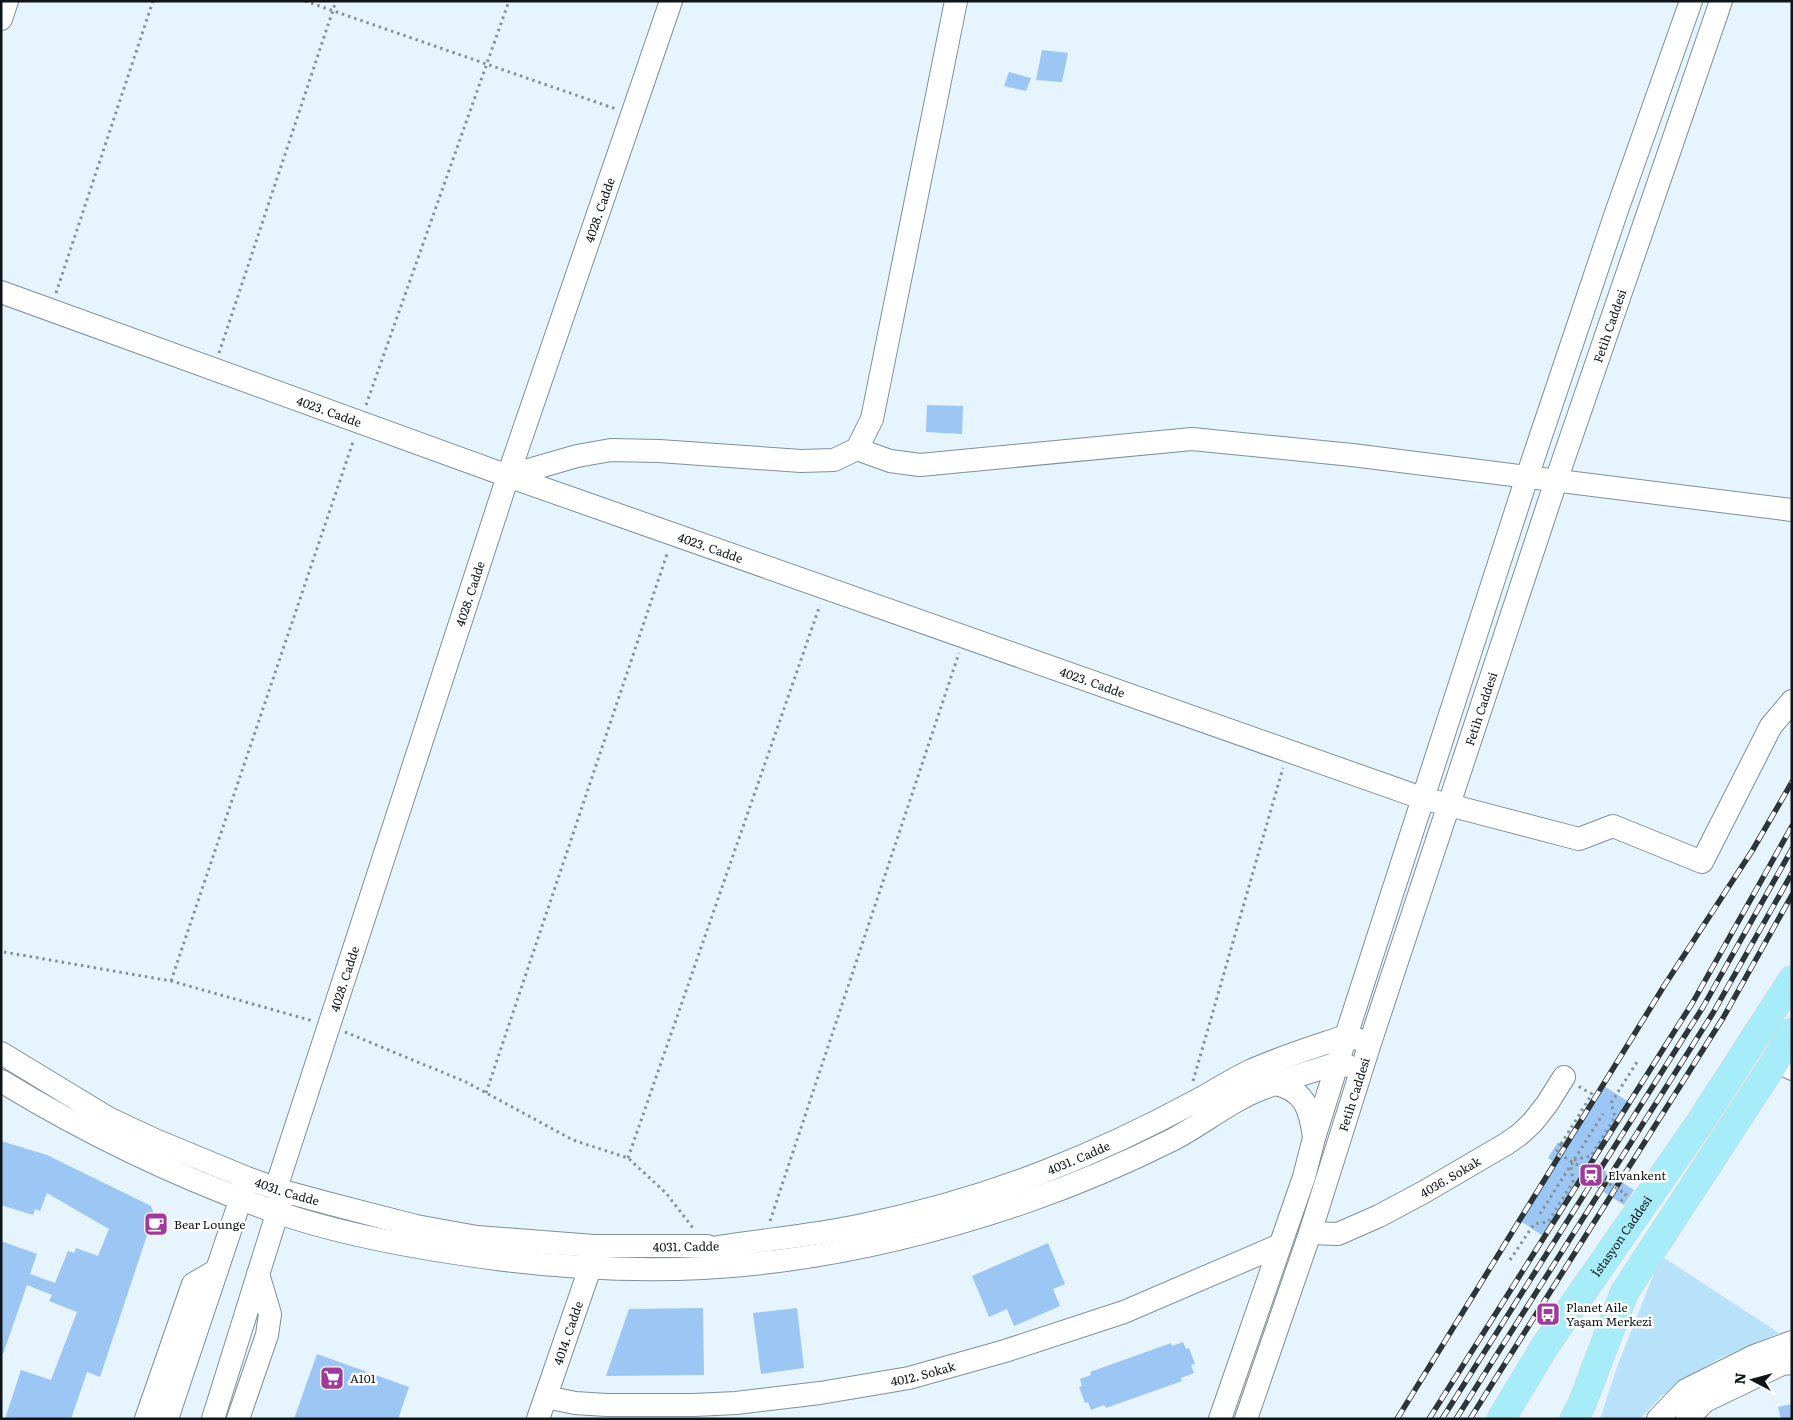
<svg xmlns="http://www.w3.org/2000/svg" width="1793" height="1420" viewBox="0 0 1793 1420" font-family="Literata,serif">
<rect width="100%" height="100%" fill="#e5f4fd"/>
<!-- green -->
<polygon fill="#b7e2f9" points="1661,1256 1779,1333 1716,1360 1660,1397 1640,1419 1600,1419 1617,1367"/>
<!-- building -->
<g fill="#9cc6f4">
<polygon points="1042,50 1068,53 1062,82 1036,80"/>
<polygon points="1009,72 1031,78 1026,91 1004,86"/>
<polygon points="927,405 963,406 962,434 926,432"/>
<polygon points="1604,1086 1632,1104 1594,1164 1634,1190 1624,1205 1583,1179 1546,1238 1519,1220 1555,1162 1548,1158 1558,1142 1566,1147"/>
<polygon points="1,1141 47,1155 151,1206 154,1214 100,1377 87,1372 71,1419 5,1419 21,1370 51,1380 77,1312 49,1301 52,1295 27,1285 3,1354 1,1353 1,1241 37,1254 30,1274 55,1283 68,1251 74,1253 76,1248 98,1256 109,1229 47,1193 40,1211 35,1209 33,1215 1,1205"/>
<polygon points="1048,1243 1065,1284 1053,1289 1060,1306 1014,1326 1007,1309 989,1317 972,1276"/>
<polygon points="703,1308 704,1375 606,1376 629,1309"/>
<polygon points="797,1308 804,1368 761,1374 753,1313"/>
<polygon points="1183,1342 1186,1349 1189,1348 1195,1364 1191,1365 1194,1373 1181,1378 1182,1381 1106,1408 1104,1405 1091,1410 1088,1402 1085,1403 1079,1387 1082,1386 1080,1379 1091,1375 1090,1372 1171,1343 1172,1346"/>
<polygon points="317,1354 409,1387 398,1419 294,1419"/>
<polygon points="1792,1404 1792,1419 1781,1419 1778,1407"/>
</g>
<g fill="none" stroke-linecap="round" stroke-linejoin="round">
<!-- minor casing -->
<g stroke="#7f909a" stroke-width="24">
<g id="minor">
<polyline points="1,19 7,1"/>
<path id="s1" d="M 1,292 L 508,476 L 1422,798 L 1579,839 L 1613,826 L 1702,862 L 1771,726 L 1792,701"/>
<polyline points="857,449 890,461 920,465 1192,439 1352,455 1792,510"/>
<polyline points="508,476 577,456 611,450 659,451 801,461 834,460 857,449 872,419 956,1"/>
<path id="s2" d="M 1,1053 L 108,1118 L 155,1140 L 247,1178 L 283,1191 L 327,1203 L 416,1226 L 477,1237 L 594,1246 L 707,1246 L 712,1248 C 761,1240 810,1236 858,1226 C 922,1213 985,1195 1046,1171 C 1097,1151 1146,1128 1194,1102 C 1213,1092 1231,1080 1250,1071 C 1281,1057 1314,1047 1346,1036 L 1357,1039"/>
<polyline points="1776,1060 1792,1069"/>
<path d="M 1,1081 C 88,1134 179,1178 276,1212 C 334,1232 395,1244 455,1253 C 537,1266 620,1272 703,1268 C 813,1262 924,1237 1028,1201 C 1077,1184 1126,1163 1172,1140 C 1203,1124 1231,1100 1264,1088 C 1288,1078 1314,1071 1338,1063 L 1348,1066"/>
<path d="M 1275,1084 C 1305,1090 1310,1109 1314,1137"/>
<path id="s3" d="M 276,1188 L 508,476 L 671,1"/>
<path id="s4" d="M 1310,1233 L 1338,1234 L 1379,1216 L 1424,1192 L 1506,1144 L 1519,1135 L 1532,1123 L 1547,1104 L 1564,1077"/>
<path id="s5" d="M 546,1397 L 575,1403 L 607,1405 L 694,1405 L 736,1403 L 820,1393 L 909,1378 L 1005,1351 L 1124,1312 L 1280,1245"/>
<polyline points="146,1419 193,1284 217,1270"/>
<polyline points="167,1419 245,1186"/>
<polyline points="213,1419 282,1198"/>
<polyline points="238,1419 267,1335 270,1314 258,1274"/>
<path id="s6" d="M 538,1419 L 590,1268 L 593,1254"/>
<polyline points="1220,1419 1304,1177 1314,1138 1346,1036 1527,477 1617,210 1691,1"/>
<path id="s7" d="M 1246,1419 L 1310,1233 L 1370,1043 L 1556,481 L 1721,1"/>
<polyline points="1658,1419 1686,1390 1754,1356 1792,1342"/>
<polyline points="1687,1419 1705,1401 1782,1364 1792,1363"/>
</g>
</g>
<!-- major casing -->
<g stroke="#d4d5d5" stroke-width="29">
<g id="major">
<path id="s8" d="M 1501,1419 L 1545,1346 L 1699,1124 L 1792,980"/>
<polyline points="1574,1419 1582,1404 1624,1293 1776,1060 1792,1032"/>
</g>
</g>
<!-- path -->
<g stroke="#869198" stroke-width="3" stroke-dasharray="2.5 4" stroke-linecap="butt">
<polyline points="305,1 616,109"/>
<polyline points="56,293 153,1"/>
<polyline points="219,353 336,1"/>
<polyline points="366,405 509,1"/>
<polyline points="4,952 171,981 313,1021"/>
<polyline points="171,981 354,439"/>
<polyline points="345,1032 466,1082 573,1140 628,1158 666,1193 693,1228"/>
<polyline points="1193,1081 1283,768"/>
<polyline points="486,1093 668,551"/>
<polyline points="1561,1144 1592,1094 1578,1086"/>
<polyline points="628,1158 820,605"/>
<polyline points="1574,1160 1591,1156 1615,1117 1611,1103 1637,1062"/>
<polyline points="1540,1214 1603,1114"/>
<polyline points="770,1221 959,653"/>
<polyline points="1510,1260 1534,1224 1548,1222 1573,1182 1571,1166"/>
</g>
<!-- minor -->
<use href="#minor" stroke="#fff" stroke-width="22"/>
<!-- major -->
<use href="#major" stroke="#a6ecf9" stroke-width="28"/>
<!-- rail casing -->
<g stroke="#2d3539" stroke-width="5.5">
<g id="rail">
<polyline points="1397,1419 1664,986 1752,851 1792,782"/>
<polyline points="1429,1419 1693,1002 1792,826"/>
<polyline points="1442,1419 1703,1007 1792,849"/>
<polyline points="1456,1419 1713,1013 1792,873"/>
<polyline points="1470,1419 1723,1018 1792,895"/>
</g>
</g>
<!-- rail -->
<use href="#rail" stroke="#fff" stroke-width="4" stroke-dasharray="11" stroke-linecap="butt"/>
<!-- path-bridge -->
<polyline stroke="#869198" stroke-width="3" stroke-dasharray="2.5 4" stroke-linecap="butt" points="1561,1144 1556,1152 1626,1194 1619,1204"/>
</g>
<!-- icons -->
<defs>
<g id="station-square" transform="scale(1.25)"><rect x="-9" y="-9" width="18" height="18" rx="4" fill="#a1399d" stroke="#fff"/><path d="M-3-6H3Q5-6 5-4V2Q5 4 3 4L4.5 6H3L1.5 4h-3L-3 6H-4.5L-3 4Q-5 4-5 2V-4Q-5-6-3-6ZM-3.5-4v3h7v-3ZM-3.5 1v1.5H-2V1ZM2 1v1.5H3.5V1Z" fill="#fff"/></g>
<g id="cafe-square" transform="scale(1.25)"><rect x="-9" y="-9" width="18" height="18" rx="4" fill="#a1399d" stroke="#fff"/><path d="M-5.5-4.5H6V0H3Q3 3.5 0 3.5H-2.5Q-5.5 3.5-5.5 0ZM3-3.2v2h1.7v-2ZM-6 4.5H4V6H-6Z" fill="#fff"/></g>
<g id="bus-square" transform="scale(1.25)"><rect x="-9" y="-9" width="18" height="18" rx="4" fill="#a1399d" stroke="#fff"/><path d="M-5-6H5V4H4V6H2V4H-2V6H-4V4H-5ZM-3.5-4V0h7V-4ZM-3.5 1.2v1.5H-2V1.2ZM2 1.2v1.5H3.5V1.2Z" fill="#fff"/></g>
<g id="supermarket-square" transform="scale(1.25)"><rect x="-9" y="-9" width="18" height="18" rx="4" fill="#a1399d" stroke="#fff"/><path d="M-6-5.5h2.5l.6 2H6L4.5 2H-2.5L-4.4-4H-6ZM-1.5 3.2a1.3 1.3 0 1 0 .1 0ZM3 3.2a1.3 1.3 0 1 0 .1 0Z" fill="#fff"/></g>
</defs>
<g fill-rule="evenodd">
<use href="#station-square" x="1591" y="1175"/>
<use href="#cafe-square" x="156" y="1224"/>
<use href="#bus-square" x="1548" y="1314"/>
<use href="#supermarket-square" x="332" y="1378"/>
</g>
<g text-anchor="middle" dominant-baseline="central" stroke-width="5" stroke-linejoin="round" paint-order="stroke">
<!-- street labels -->
<g font-size="12" fill="#0e1518" stroke="#fff">
<text stroke="none"><textPath href="#s3" startOffset="1030">4028. Cadde</textPath></text>
<text stroke="none"><textPath href="#s7" startOffset="1152">Fetih Caddesi</textPath></text>
<text stroke="none"><textPath href="#s1" startOffset="349">4023. Cadde</textPath></text>
<text stroke="none"><textPath href="#s1" startOffset="754">4023. Cadde</textPath></text>
<text stroke="none"><textPath href="#s3" startOffset="625">4028. Cadde</textPath></text>
<text stroke="none"><textPath href="#s1" startOffset="1159">4023. Cadde</textPath></text>
<text stroke="none"><textPath href="#s7" startOffset="748">Fetih Caddesi</textPath></text>
<text stroke="none"><textPath href="#s3" startOffset="220">4028. Cadde</textPath></text>
<text stroke="none"><textPath href="#s7" startOffset="342">Fetih Caddesi</textPath></text>
<text stroke="none"><textPath href="#s2" startOffset="1129">4031. Cadde</textPath></text>
<text stroke="none"><textPath href="#s4" startOffset="154">4036. Sokak</textPath></text>
<text stroke="none"><textPath href="#s2" startOffset="319">4031. Cadde</textPath></text>
<text stroke="none"><textPath href="#s8" startOffset="219">İstasyon Caddesi</textPath></text>
<text transform="translate(686 1246) rotate(-1)">4031. Cadde</text>
<text stroke="none"><textPath href="#s6" startOffset="91">4014. Cadde</textPath></text>
<text stroke="none"><textPath href="#s5" startOffset="380">4012. Sokak</textPath></text>
</g>
<!-- poi labels -->
<g font-size="12" fill="#0e1518" stroke="#fff" text-anchor="start">
<text x="1608" y="1175">Elvankent</text>
<text x="174" y="1224">Bear Lounge</text>
<text x="1566" y="1307">Planet Aile<tspan x="1566" dy="14">Yaşam Merkezi</tspan></text>
<text x="350" y="1378">A101</text>
</g>
</g>
<!-- border -->
<rect width="1793" height="1420" fill="none" stroke="#0e1518" stroke-width="5"/>
<!-- north arrow -->
<g transform="translate(1753 1380) rotate(276)" stroke="#ffffff" stroke-width="4" paint-order="stroke">
<path d="M0-4L9 19L0 12L-9 19Z" fill="#0e1518"/>
<text y="-8" font-size="14" font-weight="bold" text-anchor="middle" fill="#0e1518">N</text>
</g>
</svg>
